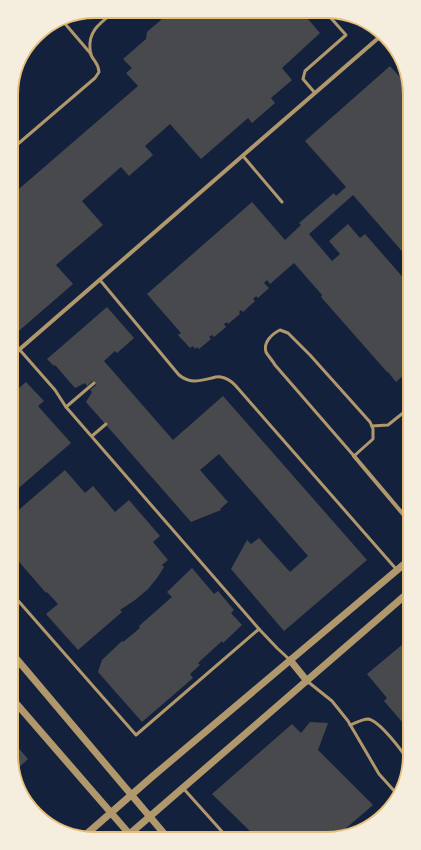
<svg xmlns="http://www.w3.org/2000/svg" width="421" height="850" viewBox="0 0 421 850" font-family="'PT Sans Narrow',sans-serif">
<rect width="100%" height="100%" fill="#14213d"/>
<!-- building -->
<g fill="#48494c">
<polygon points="171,11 302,12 320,33 282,68 292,80 271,98 275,103 252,123 248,118 201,159 170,124 145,146 153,155 129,176 121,167 82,201 103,225 56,265 73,284 13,336 12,195 138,86 126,73 132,68 123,59 146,39 147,32"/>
<polygon points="390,66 406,84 407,257 353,195 309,234 332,261 340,254 329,241 348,224 360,238 365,234 407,282 407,372 396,382 388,372 387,372 321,297 322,295 294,263 270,284 267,280 264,283 269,288 258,298 256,296 253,299 255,301 243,312 241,310 239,312 240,314 228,324 227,322 224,324 226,327 214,337 212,335 209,337 211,339 199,349 197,347 195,349 193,346 190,348 178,335 181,333 147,294 252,202 285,240 301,225 299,223 334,193 336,196 346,187 305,141"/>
<polygon points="107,307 134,338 117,353 115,351 104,361 173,440 223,396 367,560 284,631 231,569 247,540 251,544 259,538 290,572 308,556 219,454 200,470 228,502 220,509 221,510 191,522 86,402 92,392 90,390 96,385 92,381 87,386 85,383 75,388 55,365 54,366 47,359"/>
<polygon points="26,382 44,401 38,406 71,443 14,492 13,393"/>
<polygon points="65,470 85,493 93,486 115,512 129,500 160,536 153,542 168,560 162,565 164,567 157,578 148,589 135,600 120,610 122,612 78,650 46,614 58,604 47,592 46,593 14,556 14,514"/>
<polygon points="192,568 214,594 218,591 234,610 231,613 242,625 223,643 222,641 198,663 200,665 190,674 193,678 142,722 98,672 102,660 122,641 123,642 140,628 139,626 172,597 167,592"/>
<polygon points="409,639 410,713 410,731 384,701 387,698 367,674"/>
<polygon points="310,722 328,723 318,750 373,805 338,835 255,836 212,794 292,724 301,733"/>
<polygon points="15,744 28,759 15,771"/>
</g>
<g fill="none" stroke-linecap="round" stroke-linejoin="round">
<!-- service -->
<g stroke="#b1986c" stroke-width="3">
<polyline points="326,12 330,17 335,13"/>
<polyline points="61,19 91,54"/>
<polyline points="315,93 303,79 305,71 346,35 330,17"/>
<path d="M 12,149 L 95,78 L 99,72 C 98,62 95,63 91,55 C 91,54 90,50 90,49 C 88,30 102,22 115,11"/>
<polyline points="243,156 282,202"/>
<path d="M 100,280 L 179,375 C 190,384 199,381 212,378 C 215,377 218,376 221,377 C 227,378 231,381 235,385 L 397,570"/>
<path d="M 280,330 L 288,333 L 310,355 L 370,422 L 373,429 L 373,439 L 354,456 L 275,365 C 273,361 268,356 266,352 C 263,342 272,334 280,330 Z"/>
<polyline points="19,349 55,390 66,407 259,629 277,648 290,660"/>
<polyline points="66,407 94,383"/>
<polyline points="372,426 388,425 408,409"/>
<polyline points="92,436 106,424"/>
<polyline points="14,596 136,735 259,629"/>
<polyline points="307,681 332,701 348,721 379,774 397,794"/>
<path d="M 350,725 C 355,723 363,719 368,719 C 380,721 403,752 409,762"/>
<polyline points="183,788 226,836"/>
</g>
<!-- minor -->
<g stroke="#b1986c" stroke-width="4">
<polyline points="13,355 383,34"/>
<polyline points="354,456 408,520"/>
</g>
<!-- tertiary -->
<g stroke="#b1986c" stroke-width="7">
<polyline points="15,657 167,837"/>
<polyline points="290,660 307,681"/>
<polyline points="15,702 132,837"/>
<polyline points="82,838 153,776 409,560"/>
<polyline points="125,838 409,592"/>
</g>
</g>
<!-- crop -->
<path d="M0 0H421V850H0ZM95 18H326A77 77 0 0 1 403 95V755A77 77 0 0 1 326 832H95A77 77 0 0 1 18 755V95A77 77 0 0 1 95 18Z" fill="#f5edde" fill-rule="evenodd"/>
<path fill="none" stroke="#e5c07b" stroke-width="2" d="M95 18H326A77 77 0 0 1 403 95V755A77 77 0 0 1 326 832H95A77 77 0 0 1 18 755V95A77 77 0 0 1 95 18Z"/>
</svg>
